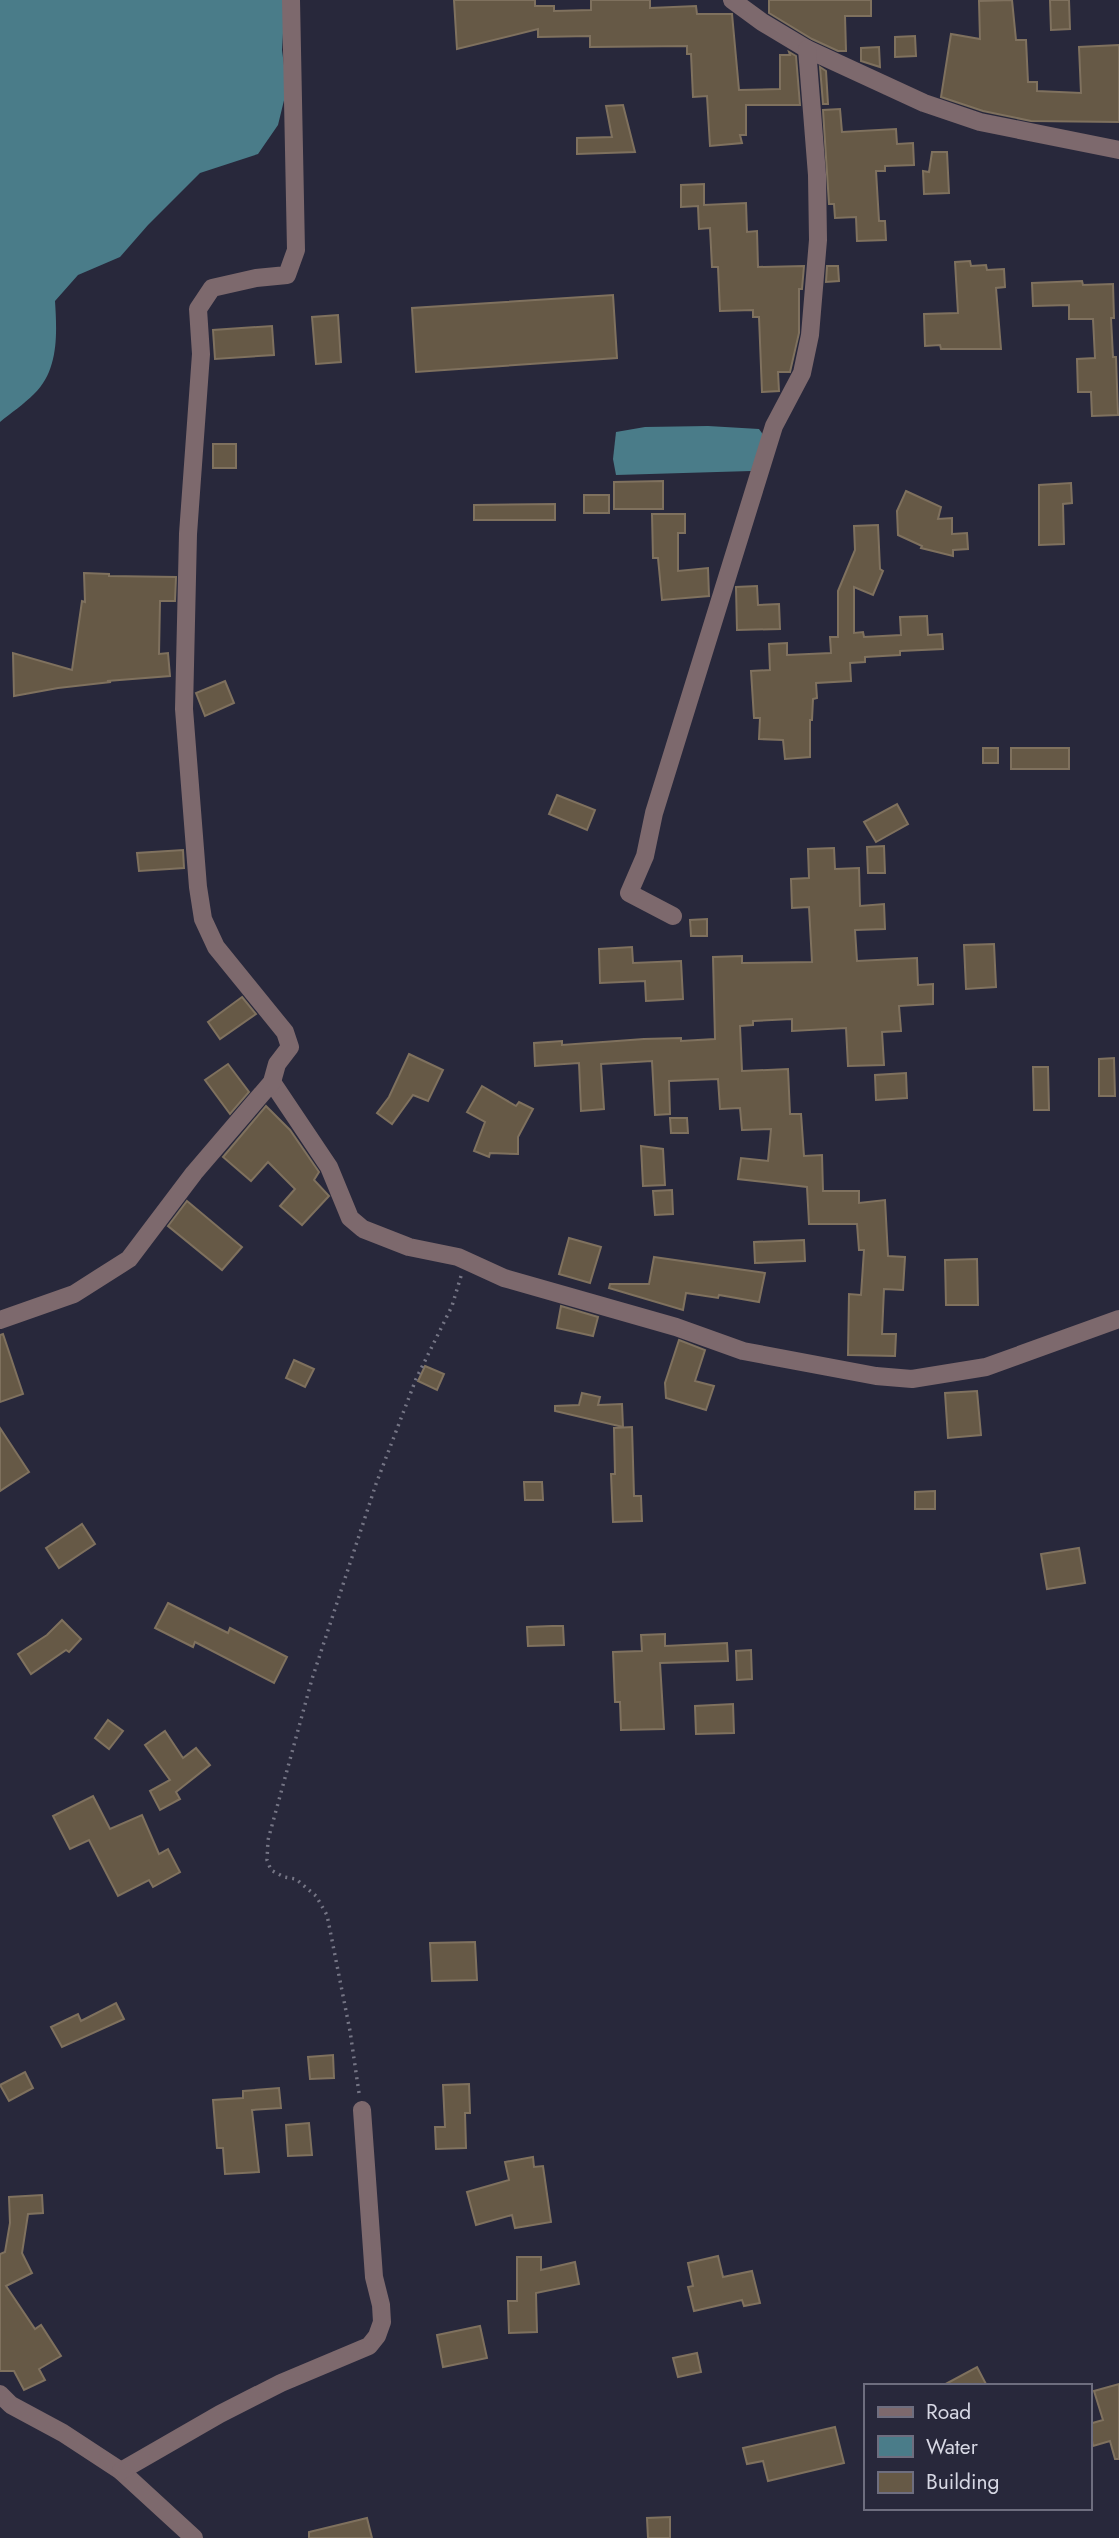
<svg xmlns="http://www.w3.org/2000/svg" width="1119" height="2538" viewBox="0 0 1119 2538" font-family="Jost,sans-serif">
<rect width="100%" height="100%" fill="#28283b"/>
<!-- water -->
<g fill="#4a7c89">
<path d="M 0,0 L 285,0 L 282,50 L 287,88 L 278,125 L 258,154 L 200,173 L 148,225 L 120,257 L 78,275 L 55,301 C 57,333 59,370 34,394 C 24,404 11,413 0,422 Z"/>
<polygon points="708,426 759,429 764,436 751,471 616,475 613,459 616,432 645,427"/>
</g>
<!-- building -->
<g fill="#665946" stroke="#7f715e" stroke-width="2">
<polygon points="454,0 535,0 535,6 554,6 554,11 591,10 591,0 650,0 650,8 696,6 697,14 732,14 739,90 780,89 780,55 790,55 789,52 796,56 800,105 746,105 746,135 740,135 742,143 710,146 707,96 693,97 691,54 687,54 687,46 590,47 590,36 538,37 538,29 457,49"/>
<polygon points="769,0 871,0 871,16 845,16 846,51 838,51 812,39 769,13"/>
<polygon points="1012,0 1016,40 1026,40 1028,82 1037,82 1037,91 1081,93 1079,47 1119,45 1119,122 1031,121 983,111 941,97 951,34 980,39 979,1"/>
<polygon points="1050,0 1069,0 1070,29 1051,30"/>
<polygon points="915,36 916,56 895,57 895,37"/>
<polygon points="879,47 880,67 861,61 861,48"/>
<polygon points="820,67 826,71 828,104 823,104"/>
<polygon points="623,105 635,152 577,154 577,138 612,137 606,106"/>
<polygon points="840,109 842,132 896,129 897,144 913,143 914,165 885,166 885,171 876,171 879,221 885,221 886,240 857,241 856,217 835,218 834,204 829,204 823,110"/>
<polygon points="932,152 947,152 949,193 924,194 923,171 929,172"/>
<polygon points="704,184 704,205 746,203 747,232 757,231 758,267 804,266 802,289 799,289 799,333 790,372 778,372 779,391 762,392 759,317 753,317 753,310 720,311 718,267 712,267 710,228 699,229 698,206 681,207 681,185"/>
<polygon points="970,261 971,266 986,265 987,270 1004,269 1005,287 996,288 1001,349 941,349 940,345 925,346 924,314 958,313 955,262"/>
<polygon points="827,266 838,266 839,281 826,282"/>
<polygon points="1082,281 1083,285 1113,284 1114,318 1111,318 1113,357 1116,357 1118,415 1092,416 1091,392 1078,392 1077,359 1095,358 1093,319 1069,319 1069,305 1033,306 1032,283"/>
<polygon points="613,295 617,358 416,372 412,308"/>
<polygon points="338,315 341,362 316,364 312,317"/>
<polygon points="272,326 274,355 215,359 213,330"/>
<rect x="213" y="444" width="23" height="24"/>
<polygon points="663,481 663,509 614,509 614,482"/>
<polygon points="1071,483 1072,503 1063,504 1064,544 1039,545 1039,485"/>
<polygon points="906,491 941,507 938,519 952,518 952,534 967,533 968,549 953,550 953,556 921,548 922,546 898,535 897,511"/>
<rect x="584" y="495" width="25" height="18"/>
<polygon points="555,504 555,520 474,520 474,505"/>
<polygon points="652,514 685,514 685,533 678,533 678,571 708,568 709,596 662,600 658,558 653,558"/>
<polygon points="878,525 880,569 883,571 873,595 854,587 854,633 863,632 864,637 901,635 900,617 927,616 928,635 942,634 943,649 900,651 900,655 865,657 865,662 850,663 851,681 816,683 817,698 813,699 812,720 810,720 810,757 785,759 783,740 759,739 760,718 754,718 751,671 770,670 769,644 787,643 787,655 831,653 830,637 838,637 838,591 855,550 854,526"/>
<polygon points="84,573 109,574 109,576 176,577 175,601 160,601 159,654 168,653 170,676 107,681 111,682 58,688 14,696 13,653 72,670 82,601 85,602"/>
<polygon points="757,586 758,605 779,604 780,629 737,630 736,587"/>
<polygon points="225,681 234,703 205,716 196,693"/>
<rect x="983" y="748" width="15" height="15"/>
<rect x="1011" y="748" width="58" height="21"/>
<polygon points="557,795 595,810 587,830 549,814"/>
<polygon points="897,804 908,824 876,842 864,822"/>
<polygon points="884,846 885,873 868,873 867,847"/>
<polygon points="834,848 835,869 859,868 860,906 884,904 885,929 855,930 857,961 917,958 918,985 933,984 933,1004 899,1006 901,1031 882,1032 884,1065 848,1066 846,1028 792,1031 792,1019 753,1021 753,1025 740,1026 742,1071 788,1069 790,1114 801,1114 804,1156 822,1155 823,1191 859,1191 859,1203 885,1200 888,1256 905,1257 903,1290 884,1289 882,1334 896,1334 895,1356 848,1355 849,1294 861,1295 864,1250 859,1250 857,1224 809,1224 807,1187 738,1179 741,1158 768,1161 771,1129 742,1130 740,1108 720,1109 718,1079 669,1081 670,1114 655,1115 652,1061 601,1064 604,1109 581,1111 579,1063 535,1066 534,1043 562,1041 562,1045 644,1039 681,1038 681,1041 715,1039 713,957 742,956 742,963 812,962 809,907 792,908 791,879 809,878 808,849"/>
<polygon points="183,850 184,868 139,871 137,853"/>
<polygon points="707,919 707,936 691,936 690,920"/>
<polygon points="994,944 996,987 966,989 964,945"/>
<polygon points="632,947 633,963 681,961 683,999 646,1001 645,981 600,983 599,949"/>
<polygon points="242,997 256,1014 220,1039 208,1022"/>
<polygon points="409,1054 443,1070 428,1101 413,1095 392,1124 377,1113 389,1097"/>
<polygon points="1114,1058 1115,1096 1099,1096 1099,1059"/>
<polygon points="228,1064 249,1092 230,1114 205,1080"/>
<polygon points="1033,1067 1048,1067 1049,1110 1034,1110"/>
<polygon points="906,1073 907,1098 876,1100 875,1075"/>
<polygon points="482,1086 516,1106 519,1102 533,1109 518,1137 518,1154 490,1153 489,1157 474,1151 485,1122 467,1112"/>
<polygon points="266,1106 290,1130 319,1172 314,1180 329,1196 302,1225 280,1206 295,1189 268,1162 251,1181 223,1157"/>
<polygon points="670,1118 687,1118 688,1133 671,1133"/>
<polygon points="641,1146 663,1149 665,1185 643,1186"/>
<polygon points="672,1190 673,1214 655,1215 653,1191"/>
<polygon points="187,1201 242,1247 222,1270 168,1226"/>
<polygon points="569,1238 601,1247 590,1283 559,1274"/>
<polygon points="804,1240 805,1261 755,1263 754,1242"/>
<polygon points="654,1257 765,1273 759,1302 719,1295 718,1298 686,1293 683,1310 609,1288 610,1284 649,1284"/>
<polygon points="977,1259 978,1305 946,1305 945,1260"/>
<polygon points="561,1306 598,1317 593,1336 557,1328"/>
<polygon points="3,1334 23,1394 0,1402 0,1335"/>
<polygon points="679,1340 705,1350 695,1381 714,1386 706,1410 666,1398 665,1383"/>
<polygon points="294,1360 314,1369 305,1387 286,1378"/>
<polygon points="425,1366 444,1374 437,1390 418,1381"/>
<polygon points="977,1391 981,1435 948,1438 945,1393"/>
<polygon points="582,1393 600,1397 598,1405 622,1404 623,1427 555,1411 555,1406 579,1405"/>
<polygon points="632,1427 634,1496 641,1496 642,1521 613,1522 611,1474 615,1474 614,1428"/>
<polygon points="0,1428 29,1472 0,1491"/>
<polygon points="524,1482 542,1482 543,1500 525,1500"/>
<polygon points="935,1491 935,1509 915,1509 915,1492"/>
<polygon points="82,1524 95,1544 59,1568 46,1548"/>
<polygon points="1079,1548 1085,1583 1047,1589 1041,1554"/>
<polygon points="168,1603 228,1633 230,1628 287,1657 274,1683 195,1642 193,1647 155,1628"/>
<polygon points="62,1620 81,1639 69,1652 66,1650 31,1674 18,1654 47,1635"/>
<polygon points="552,1626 563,1626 564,1645 528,1646 527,1627"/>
<polygon points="665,1634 665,1646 727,1643 728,1661 660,1663 664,1729 621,1730 620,1702 615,1702 613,1652 642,1651 641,1635"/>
<polygon points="751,1650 752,1679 737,1680 736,1651"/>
<polygon points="733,1704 734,1733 696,1734 695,1706"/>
<polygon points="108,1720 123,1731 109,1749 95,1738"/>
<polygon points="165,1731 183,1758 196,1748 210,1765 176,1792 180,1799 160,1810 150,1791 170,1780 145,1745"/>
<polygon points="93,1796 110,1829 142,1815 159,1854 168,1849 180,1872 153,1887 149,1880 118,1896 89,1840 70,1849 53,1816"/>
<polygon points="475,1942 477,1980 432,1981 430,1943"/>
<polygon points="116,2003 124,2019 62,2047 51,2027 78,2014 81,2021"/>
<polygon points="333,2055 334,2078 310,2079 308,2057"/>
<polygon points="25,2072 33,2088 9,2101 0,2085"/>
<polygon points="469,2084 470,2113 465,2113 466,2148 436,2149 435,2127 445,2127 443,2085"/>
<polygon points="279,2088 281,2108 252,2110 259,2172 225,2174 223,2148 217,2148 213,2100 243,2098 243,2091"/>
<polygon points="309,2123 312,2155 288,2156 286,2125"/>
<polygon points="533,2157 534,2167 543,2166 551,2222 515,2228 512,2215 476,2225 467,2192 509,2180 505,2162"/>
<polygon points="42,2195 43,2213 28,2214 22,2253 32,2273 6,2286 35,2329 41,2325 61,2356 39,2369 45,2380 24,2390 14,2371 0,2371 0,2254 5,2252 10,2223 9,2197"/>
<polygon points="718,2256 723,2277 752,2271 760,2303 744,2306 742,2300 694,2311 688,2287 693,2286 688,2263"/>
<polygon points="517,2257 541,2257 541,2270 575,2262 579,2284 536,2293 537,2332 509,2333 508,2301 517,2301"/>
<polygon points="480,2326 487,2358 443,2367 437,2335"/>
<polygon points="697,2353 701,2372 678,2377 673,2358"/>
<polygon points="977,2367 987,2386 942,2386"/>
<polygon points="1119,2384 1119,2459 1115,2459 1110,2441 1093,2446 1089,2424 1103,2420 1094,2391"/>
<polygon points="835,2427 844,2463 768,2481 763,2461 747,2464 743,2448"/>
<polygon points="670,2517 670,2538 648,2538 647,2518"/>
<polygon points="367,2518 372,2538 309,2538 309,2532"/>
</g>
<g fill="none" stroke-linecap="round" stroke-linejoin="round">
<!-- path -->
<polyline stroke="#757585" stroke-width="3.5" stroke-dasharray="2 5" stroke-linecap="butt" points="359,2093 350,2031 327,1915 316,1896 296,1879 284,1877 271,1870 267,1860 268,1840 312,1679 376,1484 416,1379 452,1306 461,1276"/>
<!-- minor -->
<g stroke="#7d696d" stroke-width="18">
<polyline points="732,0 762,22 807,49 924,103 980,122 1119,150"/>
<polyline points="673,916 629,893 645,856 654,813 774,426 802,373 810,335 818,240 817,175 807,49"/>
<polyline points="272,1082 329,1167 350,1218 363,1229 409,1247 458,1257 504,1278 676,1327 743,1351 876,1376 912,1379 986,1367 1119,1319"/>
<polyline points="0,1320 74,1294 129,1259 194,1173 272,1082 277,1064 290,1047 285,1032 216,947 203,919 198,887 184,709 188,534 201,354 198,309 212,288 256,278 287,275 296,250 291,0"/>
<polyline points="0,2394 11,2405 63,2433 121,2471 194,2538"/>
<polyline points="121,2471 220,2414 281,2383 369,2346 377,2336 382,2322 381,2305 374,2277 362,2110"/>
</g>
</g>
<!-- legend -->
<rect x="864" y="2384" width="228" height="126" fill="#28283b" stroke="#6e6e7f" stroke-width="2"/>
<rect x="878" y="2407" width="35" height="10" fill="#7d696d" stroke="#6e6e7f" stroke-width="2"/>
<text x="926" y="2419" font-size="21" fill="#d7d8e4">Road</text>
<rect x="878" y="2436" width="35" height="21" fill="#4a7c89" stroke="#6e6e7f" stroke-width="2"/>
<text x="926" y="2454" font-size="21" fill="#d7d8e4">Water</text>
<rect x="878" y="2472" width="35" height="21" fill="#665946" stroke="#6e6e7f" stroke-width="2"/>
<text x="926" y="2489" font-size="21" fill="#d7d8e4">Building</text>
</svg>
